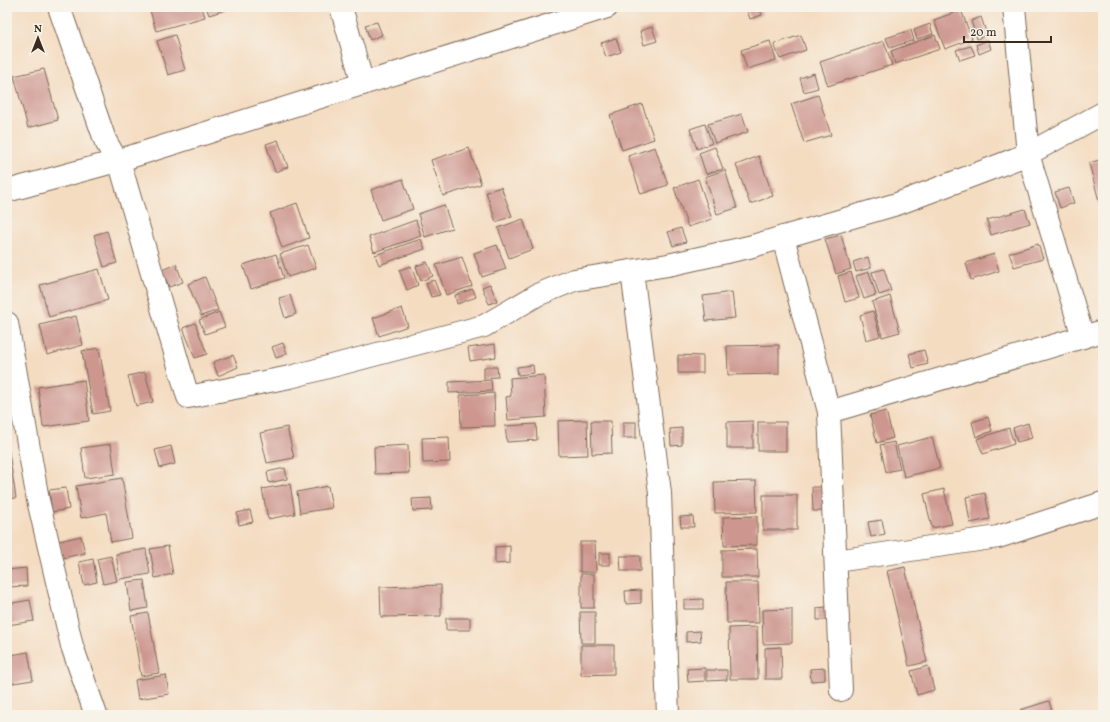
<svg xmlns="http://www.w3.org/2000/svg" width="1110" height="722" viewBox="0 0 1110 722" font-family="Vollkorn,serif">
<rect width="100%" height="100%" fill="#f7f3e8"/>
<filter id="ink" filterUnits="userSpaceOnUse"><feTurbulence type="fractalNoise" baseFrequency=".025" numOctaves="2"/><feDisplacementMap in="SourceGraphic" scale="8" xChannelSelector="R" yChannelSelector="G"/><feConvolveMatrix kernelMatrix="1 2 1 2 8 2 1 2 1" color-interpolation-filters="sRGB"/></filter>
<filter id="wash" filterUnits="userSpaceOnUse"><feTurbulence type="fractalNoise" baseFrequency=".012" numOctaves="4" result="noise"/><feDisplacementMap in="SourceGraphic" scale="16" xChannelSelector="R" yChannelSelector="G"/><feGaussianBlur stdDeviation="0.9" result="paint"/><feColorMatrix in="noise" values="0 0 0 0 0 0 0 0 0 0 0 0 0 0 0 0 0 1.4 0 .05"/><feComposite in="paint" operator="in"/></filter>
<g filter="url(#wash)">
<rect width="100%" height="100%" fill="#f4dcc1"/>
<g id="blocks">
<!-- building -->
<g fill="#cd9790">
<polygon points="149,7 202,7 205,17 156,31"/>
<polygon points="206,7 235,7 209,15"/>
<polygon points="746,7 759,7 762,15 750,19"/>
<polygon points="961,10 972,39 945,49 934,20"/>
<polygon points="981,17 987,35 977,39 971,21"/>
<polygon points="377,22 382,35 370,40 365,25"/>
<polygon points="930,24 933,34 917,39 914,30"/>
<polygon points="652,27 657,41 644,45 640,31"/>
<polygon points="911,30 914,40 890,48 886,38"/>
<polygon points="175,35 185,70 168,75 157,41"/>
<polygon points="801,35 806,50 780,59 774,44"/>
<polygon points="935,35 940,49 895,64 891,51"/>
<polygon points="616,38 621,52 606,57 601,43"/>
<polygon points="988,40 991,49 979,54 976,45"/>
<polygon points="770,41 776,60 747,69 741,50"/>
<polygon points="884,41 892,65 828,86 820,62"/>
<polygon points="971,46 975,55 960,60 956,50"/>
<polygon points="44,69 58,120 28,128 14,76"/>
<polygon points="814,73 818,88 804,92 800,78"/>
<polygon points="818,95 831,135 804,143 791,104"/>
<polygon points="642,104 654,139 622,150 610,115"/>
<polygon points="742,114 748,132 715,143 708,124"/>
<polygon points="705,124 712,143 697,149 690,129"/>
<polygon points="278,140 288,167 275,172 266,144"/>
<polygon points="655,147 668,185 641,194 628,156"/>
<polygon points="715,147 723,169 706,174 699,153"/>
<polygon points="469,148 481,184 443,196 431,160"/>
<polygon points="759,156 773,196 750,204 736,165"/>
<polygon points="1099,160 1103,175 1103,204 1100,205 1089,163"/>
<polygon points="725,170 737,208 717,214 705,177"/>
<polygon points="403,179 413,209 381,220 371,190"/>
<polygon points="698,179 712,219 688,227 674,188"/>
<polygon points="501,187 512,216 496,222 486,192"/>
<polygon points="1069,188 1074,203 1060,208 1055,192"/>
<polygon points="297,203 309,238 282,248 270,213"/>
<polygon points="444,205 452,228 425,237 418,214"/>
<polygon points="1025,209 1030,223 991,235 987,220"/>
<polygon points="523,219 533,249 509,258 498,228"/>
<polygon points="416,220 421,236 374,252 369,237"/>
<polygon points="681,228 686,242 673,246 668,232"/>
<polygon points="107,231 117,263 104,267 94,235"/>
<polygon points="841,235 851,269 836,274 825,239"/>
<polygon points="421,239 425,249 379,265 375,255"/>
<polygon points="1038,244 1043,259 1014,267 1009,253"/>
<polygon points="308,245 316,268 288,277 280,254"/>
<polygon points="497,245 506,269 482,277 474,253"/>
<polygon points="276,254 284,278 251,289 243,265"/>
<polygon points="994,254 999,271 971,280 966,263"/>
<polygon points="462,257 472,286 446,295 436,265"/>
<polygon points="868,257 871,268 856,272 853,262"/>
<polygon points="427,262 433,276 421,281 416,266"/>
<polygon points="176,264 183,282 169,287 162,270"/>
<polygon points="411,266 418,285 407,290 399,270"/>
<polygon points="99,269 108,300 49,317 40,285"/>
<polygon points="884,269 891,291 879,295 872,272"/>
<polygon points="851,272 859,298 845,302 838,276"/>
<polygon points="869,272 876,295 864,299 856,276"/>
<polygon points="205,277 218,310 201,316 188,284"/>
<polygon points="434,280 440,295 431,297 426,283"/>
<polygon points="490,284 497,301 489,304 482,287"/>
<polygon points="473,289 476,297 457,304 455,295"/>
<polygon points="732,292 735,318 706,321 703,296"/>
<polygon points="290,295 296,314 285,318 279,298"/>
<polygon points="890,296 900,332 882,337 872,302"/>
<polygon points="402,308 408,326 379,336 373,318"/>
<polygon points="873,311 880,336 866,340 860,315"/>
<polygon points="219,312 225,327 205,334 199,320"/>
<polygon points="76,316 83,345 47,355 40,325"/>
<polygon points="195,323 207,354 195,358 183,328"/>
<polygon points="283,343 287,354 276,358 272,347"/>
<polygon points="495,344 496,357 470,361 468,348"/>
<polygon points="779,345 779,374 728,375 727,346"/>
<polygon points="99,348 110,411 93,414 82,351"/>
<polygon points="924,350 928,364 913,368 909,354"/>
<polygon points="233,355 238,367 218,376 213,362"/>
<polygon points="678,355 703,356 703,373 678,373"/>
<polygon points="533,365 534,373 518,375 517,367"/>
<polygon points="484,367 497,367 498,377 484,378"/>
<polygon points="145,372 153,402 136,406 128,376"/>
<polygon points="544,375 546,417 508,420 506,397 511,396 510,378"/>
<polygon points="84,380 89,421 43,427 38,387"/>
<polygon points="491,380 492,391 449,393 449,382"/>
<polygon points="494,393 495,426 461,427 460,395"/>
<polygon points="886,411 893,438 877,443 870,415"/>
<polygon points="988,417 992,431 976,437 972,422"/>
<polygon points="587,420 588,455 559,456 558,421"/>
<polygon points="591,421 611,421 612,453 592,454"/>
<polygon points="753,421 753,448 727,448 727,422"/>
<rect x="623" y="422" width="13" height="16"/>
<rect x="758" y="422" width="28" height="29"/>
<polygon points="1028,423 1032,438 1017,442 1013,428"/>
<polygon points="536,424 537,440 507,442 505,426"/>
<polygon points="287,427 294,458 267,463 260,433"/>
<polygon points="682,428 682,445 671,446 670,429"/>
<polygon points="1009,428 1014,444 983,454 977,439"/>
<polygon points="449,437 450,462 423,463 422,438"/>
<polygon points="932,437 940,468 904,477 897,446"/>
<polygon points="894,442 900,469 886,472 880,445"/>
<polygon points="111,444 115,474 85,478 81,448"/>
<polygon points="408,445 409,473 375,474 374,447"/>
<polygon points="7,446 8,446 16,498 7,499"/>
<polygon points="171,446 175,464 160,468 155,450"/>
<polygon points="285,468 287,479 269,483 267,472"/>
<polygon points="122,478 132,538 111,542 106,513 81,518 76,486"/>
<polygon points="756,481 757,512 715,513 714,482"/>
<polygon points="290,484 295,514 268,519 262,489"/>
<polygon points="328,486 332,508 300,513 297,492"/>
<polygon points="812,487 826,487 826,511 813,511"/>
<polygon points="66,488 69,509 52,512 49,490"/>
<polygon points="944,489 952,524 932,528 924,494"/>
<polygon points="985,493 990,519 970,523 966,497"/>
<rect x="763" y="495" width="34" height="35"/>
<polygon points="431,498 432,510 413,511 412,499"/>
<polygon points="250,510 253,522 239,525 237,513"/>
<polygon points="693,516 694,527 681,527 680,517"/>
<polygon points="757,516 757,545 724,546 723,517"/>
<polygon points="882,520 885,534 871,537 868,522"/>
<polygon points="81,536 85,553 63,558 59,541"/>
<polygon points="580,542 595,542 596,572 580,572"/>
<polygon points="168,546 173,574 155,578 150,549"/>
<polygon points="510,546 510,563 495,564 495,547"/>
<polygon points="146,549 150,574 120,579 116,554"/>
<polygon points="757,549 758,577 722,577 722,550"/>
<rect x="599" y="553" width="11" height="12"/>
<polygon points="111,556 117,581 103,584 97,559"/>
<polygon points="620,556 640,556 640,571 621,571"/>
<polygon points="93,559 97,582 84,585 79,562"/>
<polygon points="905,567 927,662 909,666 887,571"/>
<polygon points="26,568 27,586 7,587 7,570"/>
<rect x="581" y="574" width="13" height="34"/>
<polygon points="144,580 148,608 131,611 127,582"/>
<polygon points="726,582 758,582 759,623 727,623"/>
<polygon points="441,585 441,616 381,617 380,587"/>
<polygon points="641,590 641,603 626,604 625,591"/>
<polygon points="703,599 703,609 684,609 684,600"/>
<polygon points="30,600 34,621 7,625 7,604"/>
<polygon points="826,607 827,620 817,620 817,608"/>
<polygon points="792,609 792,643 763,644 762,610"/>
<polygon points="580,612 595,612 595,643 581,643"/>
<polygon points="148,613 159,673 141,676 131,616"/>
<rect x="446" y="618" width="24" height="12"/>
<polygon points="757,627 758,679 730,679 729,628"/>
<polygon points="700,631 701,641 686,642 686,632"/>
<polygon points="8,637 11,655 28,652 33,680 7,684 7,638"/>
<polygon points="581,645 614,645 614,674 581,675"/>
<polygon points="781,647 782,679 765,679 765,648"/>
<polygon points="928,666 934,690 917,695 911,671"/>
<polygon points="705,668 705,681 688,682 687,669"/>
<polygon points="825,668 825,680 811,681 810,669"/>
<polygon points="707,670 727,670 727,680 707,681"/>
<polygon points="166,675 169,694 138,699 135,680"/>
<polygon points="1049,701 1053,715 1022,715 1020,710"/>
</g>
</g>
</g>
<g filter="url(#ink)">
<use href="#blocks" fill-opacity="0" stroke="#7c6857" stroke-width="1"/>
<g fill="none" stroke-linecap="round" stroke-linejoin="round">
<!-- minor casing -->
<g stroke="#7c6857" stroke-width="24">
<g id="minor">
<polyline points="59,7 105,140 117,161 607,7"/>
<polyline points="341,7 363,84"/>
<polyline points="1014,7 1028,154 1083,337"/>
<polyline points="7,191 117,161 120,164 188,397 290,377 484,326 537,295 574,280 668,265 749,247 897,204 987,170 1028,154 1103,113"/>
<polyline points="783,237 829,412 841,690"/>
<polyline points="632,271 660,493 668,715"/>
<polyline points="7,323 38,500 72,646 96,715"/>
<polyline points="829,412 1103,331"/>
<polyline points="836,561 998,537 1103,503"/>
</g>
</g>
<!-- minor -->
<use href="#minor" stroke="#fff" stroke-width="22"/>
</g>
</g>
<!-- margin -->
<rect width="1110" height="722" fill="none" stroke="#f7f3e8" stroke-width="24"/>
<!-- north arrow -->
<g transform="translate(38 38)" stroke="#f7f3e8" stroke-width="3" paint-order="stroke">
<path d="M0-3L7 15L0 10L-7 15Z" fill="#3b2a1e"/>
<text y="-6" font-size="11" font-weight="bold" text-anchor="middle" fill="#3b2a1e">N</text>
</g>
<!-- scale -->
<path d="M964 36v6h87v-6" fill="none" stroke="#3b2a1e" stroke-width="2"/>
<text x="970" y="36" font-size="12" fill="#3b2a1e" stroke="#f7f3e8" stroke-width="3" paint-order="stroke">20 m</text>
</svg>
